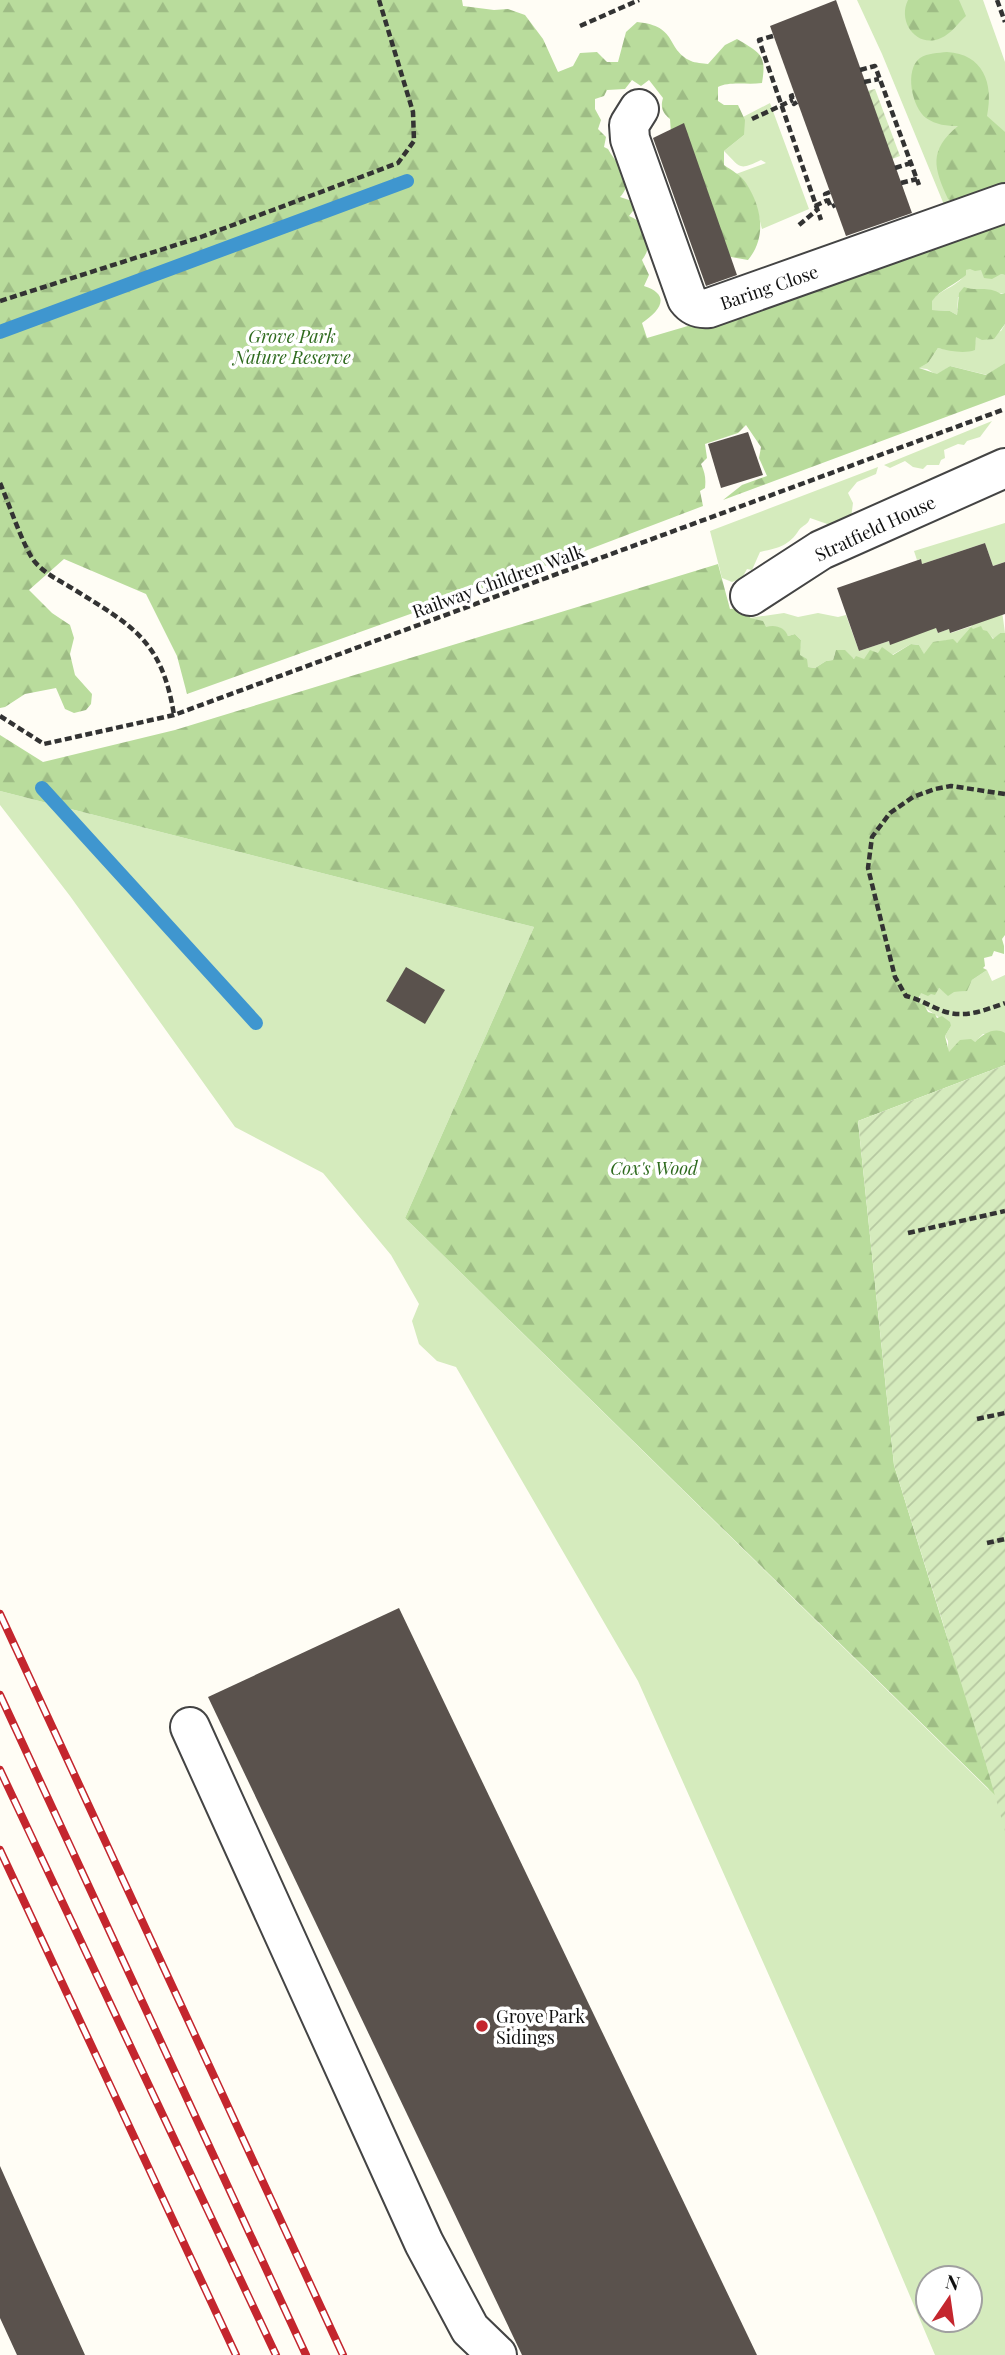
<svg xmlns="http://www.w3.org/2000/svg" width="1005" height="2355" viewBox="0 0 1005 2355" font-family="'Playfair Display',serif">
<defs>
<pattern id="forest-firs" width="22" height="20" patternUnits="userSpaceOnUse" patternTransform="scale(1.75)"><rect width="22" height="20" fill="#b9dc9c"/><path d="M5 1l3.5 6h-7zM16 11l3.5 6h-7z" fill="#9ebc85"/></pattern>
<pattern id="garden-furrows" width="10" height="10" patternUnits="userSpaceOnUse" patternTransform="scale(1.75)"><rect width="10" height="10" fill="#d5ebbd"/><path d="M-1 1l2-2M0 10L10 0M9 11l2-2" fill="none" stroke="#b6c8a1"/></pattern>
</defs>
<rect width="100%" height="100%" fill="#fffdf5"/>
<!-- grass -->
<g fill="#d5ebbd" fill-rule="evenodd">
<polygon points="857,0 983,0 1005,62 1005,192 947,212 882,54"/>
<path d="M 770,103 L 809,209 L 762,229 C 757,209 753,187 736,174 L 766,163 L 761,160 C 737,172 740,166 724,151 L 744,135 L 743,117 Z"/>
<path d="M 970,268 L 982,269 L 1005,275 L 1005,293 L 958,297 L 957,315 L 950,311 L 932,310 L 931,301 C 941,289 959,286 966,273 L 965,270 Z"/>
<path d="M 1005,324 L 1005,363 L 987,375 L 950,366 L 937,375 L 927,369 L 918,368 L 928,363 L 938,348 C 950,351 962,349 974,350 L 976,337 L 1001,331 Z"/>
<polygon points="992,421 980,437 967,441 964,445 958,444 944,450 945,458 941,460 939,465 927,465 923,469 913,467 905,461 890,468 884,465"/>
<path d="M 878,467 L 876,474 L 857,482 L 848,493 L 853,503 L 851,518 L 833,526 L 810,518 C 808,525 803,525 799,530 C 789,546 778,548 760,552 L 752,570 L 747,569 L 742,578 L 732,582 L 722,578 L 710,531 Z"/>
<polygon points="1005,523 1005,562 993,566 985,543 922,564 920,559 917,560 914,551"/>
<path d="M 1002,611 L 1005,633 L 1000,633 L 994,639 C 975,622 972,631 957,643 L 946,640 L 924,655 L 919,645 L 911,644 L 892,655 L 878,654 L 864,659 L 855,659 L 835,653 L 833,660 L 826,661 L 815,668 L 808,667 L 799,655 L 801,640 L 795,634 L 788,636 C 783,627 776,625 766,628 L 749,618 L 784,613 L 798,617 L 818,613 L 838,617 L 846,615 L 859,651 L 889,641 L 890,644 L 935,625 L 938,633 L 949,629 L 951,633 L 972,626 L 971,622 Z"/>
<path d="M 0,791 L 534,927 L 405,1218 L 989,1790 L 943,1622 L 1005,1634 L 1005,2355 L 935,2355 L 876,2216 L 638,1681 L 456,1367 L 437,1361 L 419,1344 L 412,1321 L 419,1304 L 391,1255 L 323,1173 L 235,1127 L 70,896 L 0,805 ZM 928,2278 L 970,2278 L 970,2320 L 928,2320 Z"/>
<polygon points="987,970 992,981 1005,975 1005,1034 983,1034 975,1042 948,1053 948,1041 945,1036 951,1026 917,1002 920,1000 920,992 931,994 939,988 944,992 966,991 972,980"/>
</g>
<!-- forest -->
<g fill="url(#forest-firs)">
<path d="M 0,0 L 462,0 L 463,6 L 494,10 L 508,9 L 525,15 L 543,39 L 558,72 L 573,66 L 580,53 L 597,52 L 607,62 L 618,62 L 626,32 L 637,22 C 679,26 665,49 691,61 C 695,63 703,63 708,64 L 725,45 L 737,39 C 760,53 767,54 762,83 C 747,85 729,81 718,87 L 718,101 L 724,105 L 738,105 L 745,120 L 744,135 L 724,151 L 724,165 C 731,170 741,175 746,183 C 762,208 767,237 748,260 L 731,257 L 707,248 L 671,133 L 670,119 C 663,113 660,108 663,98 L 649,80 L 641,86 L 632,80 L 625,89 L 607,90 L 604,96 L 595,99 L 595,109 L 601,120 L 598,129 L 606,137 L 604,147 L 608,149 C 617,166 637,178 620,197 L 632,201 L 636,207 L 629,216 C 648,223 655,243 642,260 L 649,275 L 644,286 C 672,295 660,311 642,323 L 647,338 L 698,323 L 1005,209 L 1005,275 L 1001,274 L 992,279 L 984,278 L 981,270 L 975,271 L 970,269 L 966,270 L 966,275 C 955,285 941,289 932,301 L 932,310 L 950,311 L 957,315 L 959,293 L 964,287 C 977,292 987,285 1001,294 L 1005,293 L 1005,324 L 994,339 L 982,340 L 976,337 L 975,350 C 964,354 949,351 938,348 L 928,363 L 919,368 L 937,374 L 950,366 L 986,375 L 1005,363 L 1005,395 L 723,500 L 742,485 L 767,476 L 759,458 L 761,447 L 746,425 L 738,433 L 705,444 L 707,458 L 701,464 C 705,473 706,478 705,488 L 700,491 L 703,506 L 561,560 L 187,694 L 177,656 L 146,594 L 64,559 L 29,590 L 52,613 L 70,625 L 74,638 L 70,654 L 75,675 L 92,694 L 91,704 L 86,710 L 74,713 L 65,709 L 56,688 L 25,694 L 5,707 L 0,708 Z"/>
<path d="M 908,0 L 959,0 L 966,16 C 958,23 951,34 941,38 C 917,49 897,22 908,0 Z"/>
<path d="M 947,52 C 983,54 994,83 987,116 L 1005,132 L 1005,192 L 963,206 L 948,199 C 934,168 928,151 958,126 C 947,126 936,125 926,118 C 912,107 904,70 920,58 C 928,53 938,53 947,52 Z"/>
<path d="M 718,564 L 730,609 L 739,608 L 752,614 L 750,618 L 763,621 L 766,627 C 775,624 785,627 788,636 L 795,634 L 801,640 L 800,655 L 807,659 L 808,667 L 815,668 L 826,661 L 833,660 L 836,650 L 845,650 L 854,659 L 856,656 L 864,659 L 870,650 L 878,653 L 882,647 L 893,655 L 911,644 L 919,645 L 924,654 L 933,642 L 953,639 L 957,643 L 971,627 L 973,629 L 981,626 L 983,630 L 987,631 L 993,639 L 1000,633 L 1005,633 L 1005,935 L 1002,939 L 1004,946 L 1004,954 L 994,951 L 992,956 L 984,958 L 985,966 L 983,968 L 987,970 L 972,980 L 967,991 L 954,992 L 948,996 L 939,988 L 935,995 L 931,994 L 928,996 L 921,993 L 917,1002 L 924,1005 L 928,1012 L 935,1014 L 937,1018 L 942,1016 L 950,1022 L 951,1026 L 945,1036 L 949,1052 L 960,1040 L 971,1039 L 975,1042 C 984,1033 995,1027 1005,1033 L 1005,1065 L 858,1121 L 894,1465 L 996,1796 L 405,1218 L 534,927 L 0,791 L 0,735 L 43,762 L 175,730 Z"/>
</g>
<!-- garden -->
<g fill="url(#garden-furrows)">
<polygon points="875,89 900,156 892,159 867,91"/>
<polygon points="1005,1065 1005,1831 978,1736 894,1465 858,1121"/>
</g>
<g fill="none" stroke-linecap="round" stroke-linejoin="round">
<!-- stream -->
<g stroke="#3f96cf" stroke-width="14">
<polyline points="0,332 407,181"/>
<polyline points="42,788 256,1023"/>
</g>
</g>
<!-- building -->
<g fill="#5a524d">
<polygon points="836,0 912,213 846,236 770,26"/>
<polygon points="684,123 737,275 706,286 653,138"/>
<polygon points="748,432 763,475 721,488 708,444"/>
<polygon points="985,543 993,566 1005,562 1005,614 950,633 949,629 938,633 936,628 890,645 889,641 859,651 837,588 921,559 922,564"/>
<polygon points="406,967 445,990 425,1024 386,1001"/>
<polygon points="399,1608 757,2355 522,2355 208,1697"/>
<polygon points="0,2166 36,2247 85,2355 17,2355 0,2318"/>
</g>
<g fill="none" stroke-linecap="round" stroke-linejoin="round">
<!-- minor casing -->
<g stroke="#444" stroke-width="42">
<g id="minor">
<path d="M 639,109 L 629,125 L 630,139 L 687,299 C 693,307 699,309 709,308 L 1005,203"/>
<polyline points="750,596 821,550 1005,468"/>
<polyline points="190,1727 424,2243 470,2329 497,2355"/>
</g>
</g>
<!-- path -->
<g stroke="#333" stroke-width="4.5" stroke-dasharray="7 3.5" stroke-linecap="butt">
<polyline points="997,0 1005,22"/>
<polyline points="580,26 639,0"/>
<polyline points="773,36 759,40 821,220"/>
<polyline points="860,70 875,66 919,185"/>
<polyline points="864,82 879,79"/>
<polyline points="794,95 791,96 794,104 797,102"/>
<polyline points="752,119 793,100"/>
<polyline points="895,168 911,163"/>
<polyline points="901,183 917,179"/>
<polyline points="830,192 825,194 831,207 835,205"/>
<polyline points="815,206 828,200"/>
<polyline points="799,225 817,210"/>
<polyline points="0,301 201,237 398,163 414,141 413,112 379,0"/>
<path d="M 0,483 C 8,501 24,549 35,562 C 46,575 61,581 75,590 C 134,627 162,641 174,715"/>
<polyline points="0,716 44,744 174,715 1005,409"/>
<path d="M 1005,794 L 951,786 L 935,789 L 913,797 L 890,813 L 872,837 L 868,868 L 895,977 L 906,996 C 918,999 927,1004 938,1009 C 962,1020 982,1011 1005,1003"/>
<polyline points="908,1233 1005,1211"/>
<polyline points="977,1419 1005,1413"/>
<polyline points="987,1543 1005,1539"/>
</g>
<!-- minor -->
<use href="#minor" stroke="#fff" stroke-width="38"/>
<!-- rail casing -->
<g stroke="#c4262e" stroke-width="8">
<g id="rail">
<polyline points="0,1614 343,2355"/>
<polyline points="0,1695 306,2355"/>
<polyline points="0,1770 276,2355"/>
<polyline points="0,1850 236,2355"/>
</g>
</g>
<!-- rail -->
<use href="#rail" stroke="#fff" stroke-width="5" stroke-dasharray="16" stroke-linecap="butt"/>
</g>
<!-- markers -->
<circle fill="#c4262e" stroke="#fff" stroke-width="2.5" cx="482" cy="2026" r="7"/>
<g text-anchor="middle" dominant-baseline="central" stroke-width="7" stroke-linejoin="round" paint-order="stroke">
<!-- street labels -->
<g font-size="18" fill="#111" stroke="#fff">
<text transform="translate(769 287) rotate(-19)">Baring Close</text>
<text transform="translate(875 528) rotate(-25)">Stratfield House</text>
<text transform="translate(498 581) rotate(-20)">Railway Children Walk</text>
</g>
<!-- park labels -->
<g font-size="18" font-style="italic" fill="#2f6b1f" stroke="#fff">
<text x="292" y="336">Grove Park<tspan x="292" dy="21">Nature Reserve</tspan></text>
<text x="654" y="1168">Cox's Wood</text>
</g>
<!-- poi labels -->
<g font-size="18" fill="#111" stroke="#fff" text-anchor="start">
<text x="496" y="2016">Grove Park<tspan x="496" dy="21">Sidings</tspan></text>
</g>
</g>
<!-- north arrow -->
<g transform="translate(949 2299) rotate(13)"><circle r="33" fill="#ffffff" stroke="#a0a0a0" stroke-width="2"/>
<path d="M0-5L12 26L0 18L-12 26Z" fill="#c4262e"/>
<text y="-10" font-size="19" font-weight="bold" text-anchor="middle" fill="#111111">N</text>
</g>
</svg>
